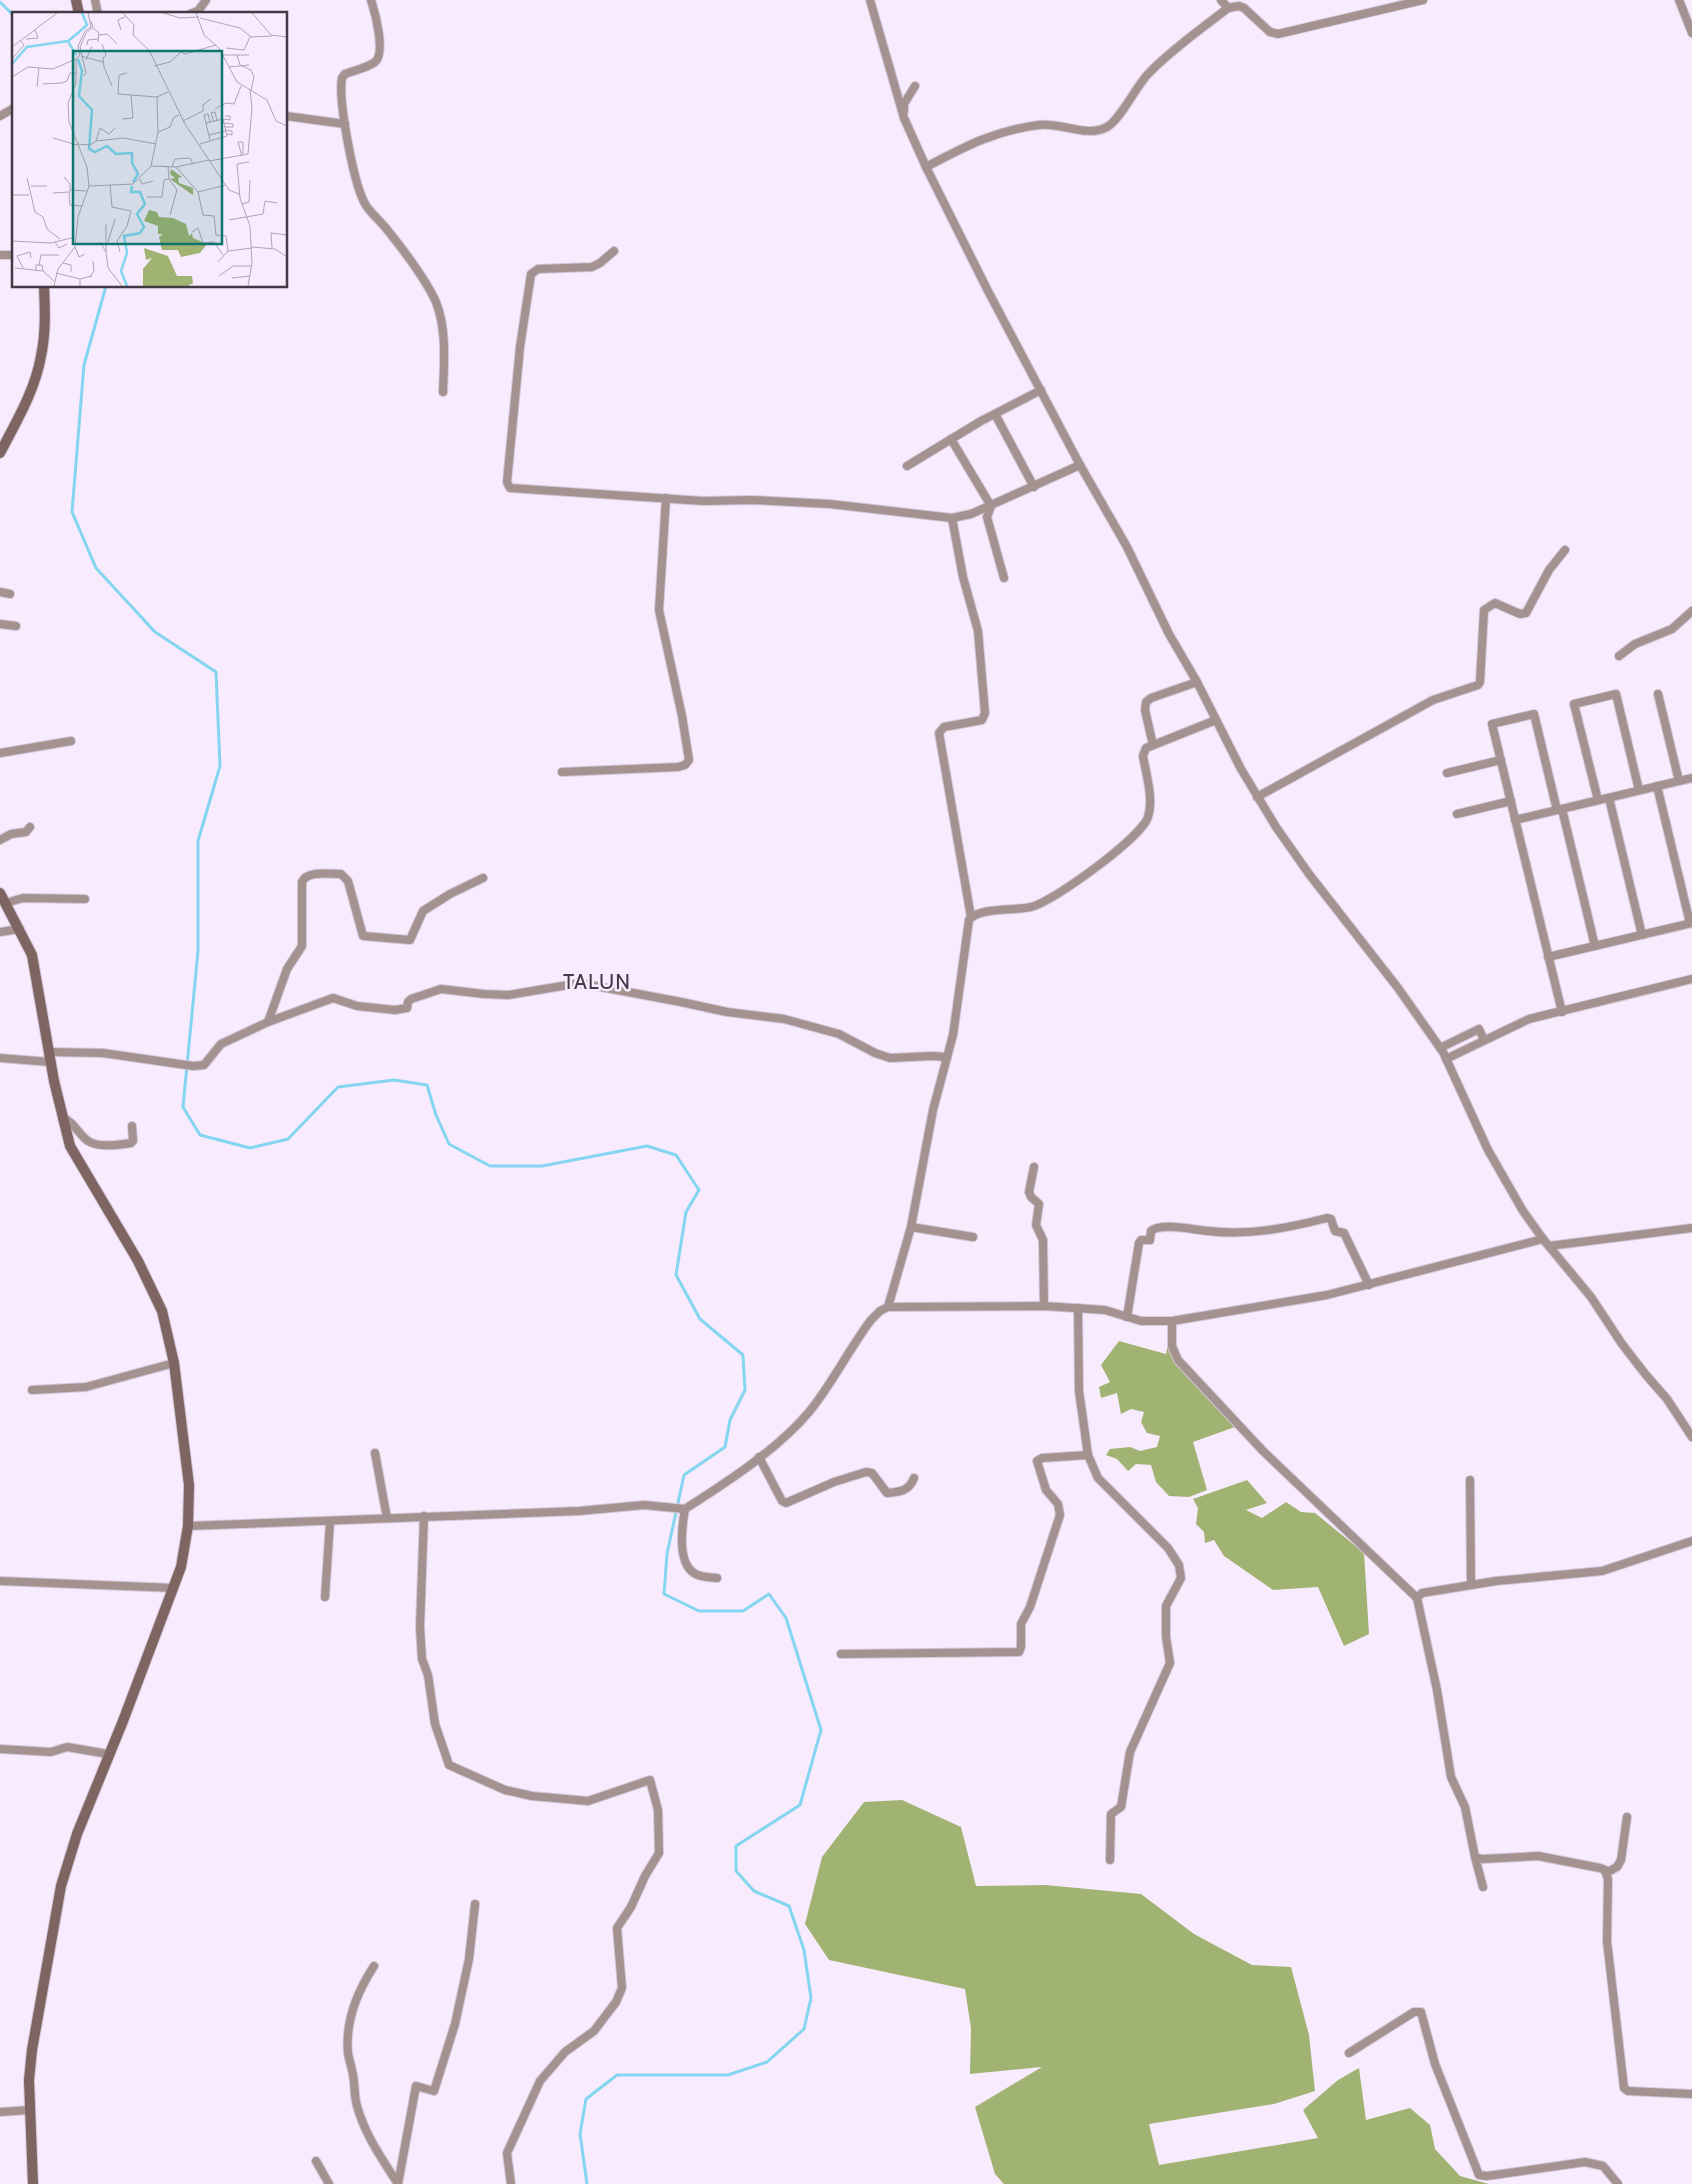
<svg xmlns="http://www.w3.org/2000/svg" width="1692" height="2184" viewBox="0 0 1692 2184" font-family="Cabin,sans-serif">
<rect width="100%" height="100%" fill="#f8ebfd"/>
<!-- forest -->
<g fill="#a1b373">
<polygon points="1119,1341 1166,1354 1168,1344 1235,1427 1193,1442 1207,1490 1189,1497 1169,1496 1156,1482 1151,1465 1136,1464 1128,1471 1117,1459 1106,1455 1110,1449 1130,1447 1140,1451 1157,1447 1160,1436 1147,1433 1141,1422 1144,1412 1131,1409 1121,1414 1117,1393 1101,1398 1099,1387 1110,1382 1101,1365"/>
<polygon points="1247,1480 1267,1503 1246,1510 1262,1518 1286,1502 1301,1512 1315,1513 1364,1553 1369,1634 1344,1646 1318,1587 1273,1590 1224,1556 1214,1540 1205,1543 1204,1532 1196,1524 1198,1508 1193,1499"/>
<polygon points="902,1800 961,1827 976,1886 1045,1885 1141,1894 1194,1934 1252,1965 1291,1967 1309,2035 1315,2091 1274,2104 1149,2124 1159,2165 1318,2138 1303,2110 1338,2080 1359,2068 1366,2120 1410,2108 1430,2125 1435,2149 1460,2176 1489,2184 1004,2184 995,2174 975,2107 1042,2067 970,2074 971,2028 965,1989 829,1960 805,1924 822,1857 864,1802"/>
</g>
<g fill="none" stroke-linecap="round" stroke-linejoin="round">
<!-- stream -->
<g stroke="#83d5f0" stroke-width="3">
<polyline points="0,2 14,16"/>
<polyline points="106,286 84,365 72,512 96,568 155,632 216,672 220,766 198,841 198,951 183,1107 200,1135 250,1148 288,1139 338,1087 394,1080 427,1085 436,1115 449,1144 490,1166 542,1166 647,1146 676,1155 699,1190 686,1212 676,1275 700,1319 743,1355 745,1390 730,1420 725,1447 684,1475 667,1554 664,1594 699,1611 743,1611 769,1594 786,1618 821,1730 800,1805 736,1846 736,1871 754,1891 789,1906 804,1950 811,1998 804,2029 767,2062 728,2075 617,2075 586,2099 580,2134 587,2184"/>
</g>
<!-- street casing -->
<g stroke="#d3c7d8" stroke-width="10">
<g id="street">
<polyline points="95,0 98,14"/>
<path d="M 371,0 C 375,12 386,53 375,62 C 367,68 355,70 345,74 L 342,78 C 338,100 354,189 367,207 C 372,214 379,220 385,227 C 402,248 425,278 436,302 C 447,330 444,363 443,392"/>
<polyline points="870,0 904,118 926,167 988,291 1080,465 1127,547 1169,634 1197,682 1241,769 1276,827 1309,874 1398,988 1443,1052 1488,1150 1523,1211 1543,1239 1591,1297 1622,1344 1646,1375 1667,1399 1692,1437"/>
<polyline points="1221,0 1228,8 1239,6 1244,8 1270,32 1278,34 1423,0"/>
<polyline points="1679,0 1692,33"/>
<polyline points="190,14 198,11 206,0"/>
<polyline points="904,111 904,104 915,86"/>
<polyline points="0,116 14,108"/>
<polyline points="286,116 345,124"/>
<path d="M 926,167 C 966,146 993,131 1039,125 C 1061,122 1087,138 1107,127 C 1121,119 1136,86 1149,73 C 1172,49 1201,29 1228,8"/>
<polyline points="614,251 600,263 592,267 538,269 531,274 520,347 507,482 510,488 703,501 752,500 830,504 952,518 971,514 1080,465"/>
<polyline points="0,255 14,255"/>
<polyline points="995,414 1034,487"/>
<polyline points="951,439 991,506 987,517 1004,578"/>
<polyline points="907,466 981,421 1041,390"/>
<polyline points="952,518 963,577 978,631 985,713 982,720 944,727 939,733 971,917"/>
<polyline points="0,592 10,594"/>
<polyline points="0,624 16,626"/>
<polyline points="1619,656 1635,644 1672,629 1692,611"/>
<polyline points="1658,694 1679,781"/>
<polyline points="1153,745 1145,710 1146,702 1151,698 1197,682"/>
<polyline points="0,753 71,741"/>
<polyline points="562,772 678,767 685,765 689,760 682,716 659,610 666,498"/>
<polyline points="1447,773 1501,760"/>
<polyline points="1657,786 1690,923"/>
<polyline points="1257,797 1433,700 1478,685 1480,682 1484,610 1495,603 1520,614 1526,613 1549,570 1565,550"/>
<polyline points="1609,798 1642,935"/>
<polyline points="1598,800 1574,704 1616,694 1639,790"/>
<polyline points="1562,809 1595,946"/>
<polyline points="1557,810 1534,714 1492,724 1562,1012"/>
<polyline points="1457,814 1511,801"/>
<polyline points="1515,820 1692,778"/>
<polyline points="0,840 11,834 26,832 30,827"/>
<polyline points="6,903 23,898 85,899"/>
<polyline points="0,932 20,929"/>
<polyline points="1548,957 1692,923"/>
<polyline points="268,1022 333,998 357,1006 395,1010 407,1008 408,1002 411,999 441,989 484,994 508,995 580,983 681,1002 727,1012 784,1019 839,1034 875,1053 890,1058 932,1056 947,1057"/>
<polyline points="1440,1048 1479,1029 1484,1040"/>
<path d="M 48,1052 L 103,1053 L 193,1066 L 204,1065 L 221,1044 L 268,1022 L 287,969 L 302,946 L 302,882 C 307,870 330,874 341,874 L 348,881 L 363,936 L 410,940 L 423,911 L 450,894 L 483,878"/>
<polyline points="0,1058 50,1062"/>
<polyline points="1446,1059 1529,1019 1692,979"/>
<path d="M 62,1118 C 74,1121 78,1134 88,1141 C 98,1148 119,1145 131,1143 L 133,1141 L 132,1126"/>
<polyline points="1034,1167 1029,1192 1031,1197 1039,1204 1036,1225 1043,1240 1044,1306"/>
<polyline points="911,1227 973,1237"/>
<polyline points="1549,1246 1692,1228"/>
<path d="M 888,1307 L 911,1227 L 933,1110 L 953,1035 L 969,920 C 978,907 1015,911 1031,907 C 1053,902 1142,837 1148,817 C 1154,799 1146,774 1143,756 L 1146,748 L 1216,720"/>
<polyline points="1078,1308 1079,1391 1088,1455 1098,1478 1168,1548 1179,1565 1181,1578 1166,1606 1166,1637 1170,1663 1130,1752 1121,1807 1111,1814 1110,1860"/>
<path d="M 1127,1317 L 1139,1243 L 1141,1240 L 1150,1240 L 1151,1231 C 1161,1222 1194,1230 1208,1231 C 1248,1236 1288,1228 1327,1218 L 1331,1219 L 1335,1231 L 1344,1233 L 1369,1285"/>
<polyline points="1172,1321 1172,1346 1178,1360 1263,1451 1417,1598 1437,1690 1451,1777 1465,1807 1475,1857 1482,1859 1538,1856 1600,1868 1605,1870 1608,1879 1607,1941 1624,2088 1628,2091 1692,2094"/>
<polyline points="32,1390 86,1387 174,1363"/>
<polyline points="375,1453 387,1518"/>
<path d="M 759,1457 L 782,1501 L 786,1503 L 834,1482 L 866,1472 L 872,1473 L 887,1493 C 900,1492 909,1491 914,1478"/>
<polyline points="1470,1480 1471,1585"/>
<path d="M 685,1509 C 682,1526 677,1562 694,1573 C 701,1578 710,1577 717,1578"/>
<polyline points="424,1516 420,1627 422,1659 428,1675 435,1724 449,1765 505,1790 532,1796 588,1801 650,1780 658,1810 659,1853 645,1876 631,1907 617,1928 622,1988 616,2002 594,2031 565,2052 540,2081 507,2153 511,2184"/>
<path d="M 188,1526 L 579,1511 L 644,1505 L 685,1509 C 727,1482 777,1450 809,1412 C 832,1384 849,1349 871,1320 L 880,1311 L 888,1307 L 1044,1306 L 1105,1310 L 1141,1321 L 1172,1321 L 1327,1295 L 1543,1239"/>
<polyline points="0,1581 174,1588"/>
<polyline points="325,1597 330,1522"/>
<polyline points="1417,1598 1422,1593 1496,1581 1602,1571 1692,1541"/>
<polyline points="841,1654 1019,1652 1021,1647 1021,1624 1030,1607 1060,1515 1058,1504 1046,1490 1037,1461 1042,1458 1088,1455"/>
<polyline points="0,1749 51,1752 67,1747 108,1754"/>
<polyline points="1475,1857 1483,1887"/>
<polyline points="1606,1873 1617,1867 1621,1860 1627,1817"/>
<path d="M 374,1966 C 357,1992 345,2021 348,2053 C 349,2060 352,2068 353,2075 C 355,2085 354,2096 357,2106 C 365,2135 382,2159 398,2184"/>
<polyline points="1349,2053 1414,2012 1421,2012 1435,2064 1479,2175 1487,2176 1585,2162 1603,2166 1618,2184"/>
<polyline points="0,2112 30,2110"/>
<polyline points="316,2161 329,2184"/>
<polyline points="398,2184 416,2086 434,2091 455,2024 469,1959 475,1904"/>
</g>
</g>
<!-- secondary casing -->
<g stroke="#d3c7d8" stroke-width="12">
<g id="secondary">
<polyline points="76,0 79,14"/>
<path d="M 0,453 C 16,422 35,391 41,356 C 46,333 45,309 44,286"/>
<polyline points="0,893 32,955 54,1081 70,1146 138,1261 162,1311 174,1363 189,1485 188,1526 181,1567 123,1721 77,1834 61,1886 32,2050 29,2080 33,2184"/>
</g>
</g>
<!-- street -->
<use href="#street" stroke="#a39290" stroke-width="8"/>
<!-- secondary -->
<use href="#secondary" stroke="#7e6562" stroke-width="10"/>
</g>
<g text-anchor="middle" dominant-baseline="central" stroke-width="5" stroke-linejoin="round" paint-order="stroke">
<!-- quarter labels -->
<g font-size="21" letter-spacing="1" fill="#413945" stroke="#f8ebfd">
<text x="597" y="981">TALUN</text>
</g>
</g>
<!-- overview -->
<g transform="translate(12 12)">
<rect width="275" height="275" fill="#f8ebfd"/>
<path d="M 159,157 L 170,165 L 166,166 L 167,171 L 181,176 L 181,183 L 158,167 L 163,166 L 158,162 ZM 137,198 L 145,200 L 147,205 L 161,206 L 174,212 L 177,224 L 180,221 L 181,226 L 195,232 L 188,241 L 169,245 L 166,238 L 150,238 L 147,225 L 151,222 L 146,222 L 146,214 L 132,209 ZM 132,236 L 156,244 L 165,264 L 180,264 L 181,271 L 176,274 L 131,274 L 131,257 L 140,246 L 134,248 Z" fill="#a1b373"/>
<path fill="none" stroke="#83d5f0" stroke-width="2.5" d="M 56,29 L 64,43M 66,47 L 70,59 L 67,84 L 80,98 L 77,137 L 83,140 L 95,134 L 104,142 L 120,141 L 120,151 L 126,162 L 121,170M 0,52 L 15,35 L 56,29 L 66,21 L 75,13 L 70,1M 115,274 L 109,259 L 115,241 L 112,224 L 128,221 L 132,215 L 125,202 L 133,192 L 128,180 L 119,180 L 120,174"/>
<path fill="none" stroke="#afa4b3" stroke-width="1" d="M 111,1 L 122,13 L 121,23 L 137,38 L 173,112 L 217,178 L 227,182M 152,1 L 168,6 L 187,5M 184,1 L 192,23 L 207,36 L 225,70 L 255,88 L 264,109 L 275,114M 240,1 L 259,23 L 275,25M 188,6 L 228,16 L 239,25 L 260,24M 81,16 L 87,21 L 86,30M 109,18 L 106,8 L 113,5M 87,23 L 95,22 L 105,32M 14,27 L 26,26 L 23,18M 90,32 L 94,43 L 91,46 L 92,55 L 100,74M 75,33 L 76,28 L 86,27M 0,35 L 45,1M 214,36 L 232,38 L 238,25M 165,38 L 173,42 L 204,33M 210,43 L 237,43M 225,43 L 228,53 L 239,58 L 242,65 L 239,78M 69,44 L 91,50M 0,47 L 12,33 L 8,28M 74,48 L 80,34M 142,54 L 158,50 L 169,40M 217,55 L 237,53M 115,61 L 107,63 L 106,82 L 145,85 L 156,80M 72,64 L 74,61 L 68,35 L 74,21 L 81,15 L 79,9M 0,65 L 16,55 L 41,57 L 64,47M 31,72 L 49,71 L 55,69 L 58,61 L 64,61M 25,75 L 27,56M 145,85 L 146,120M 203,97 L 214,91 L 222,92 L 229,74M 110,107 L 121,106 L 119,83M 211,107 L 218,108 L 218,104 L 213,104M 171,109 L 191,99 L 191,93 L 199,87M 198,110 L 196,102 L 192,103 L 198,128M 202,110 L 199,101 L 203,100 L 205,109M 212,111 L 221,112 L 221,115 L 213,115M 214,118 L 220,119 L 220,123 L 215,122M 197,123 L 214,119M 41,126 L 65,133M 84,129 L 111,126 L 144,132M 65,132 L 78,133 L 84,129 L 88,116 L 97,122 L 103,116M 188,132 L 215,124 L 211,107 L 194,111M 230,144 L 226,130 L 231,130 L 231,142M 197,149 L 236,142 L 240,96 L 238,78M 139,154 L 146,120 L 158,115 L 162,105 L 167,103M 156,154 L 157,167 L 165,178 L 158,203M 160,155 L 163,147 L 178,146 L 181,152M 164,155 L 186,180 L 191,203 L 202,204 L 204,223 L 214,224 L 216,239M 52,165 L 58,172 L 58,178M 15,166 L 23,200 L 31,205 L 35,217 L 48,227M 128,167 L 130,172 L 141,169M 98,173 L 100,195 L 119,199 L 115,214 L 105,229 L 108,240M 19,174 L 35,174M 77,174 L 121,172 L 139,154 L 164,155 L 197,148M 186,180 L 214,173M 41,181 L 57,180M 0,183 L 17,183M 135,185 L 150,185 L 152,168 L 157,167M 230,192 L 237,190 L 238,168M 70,194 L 58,193 L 57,183 L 58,178 L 74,179M 217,208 L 251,202 L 253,189 L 265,191M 94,212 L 94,240M 180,220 L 186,216 L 191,231 L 202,230 L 211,243M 0,229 L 39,231 L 63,225M 43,230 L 47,236 L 55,232M 88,230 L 94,240 L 96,256 L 110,274M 96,230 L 103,207M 63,235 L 67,245 L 73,242M 240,235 L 263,237 L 275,245M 260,236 L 259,221 L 275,223M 206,250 L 216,239 L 240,236M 51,251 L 59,253 L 59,260M 27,253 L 29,243 L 47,243M 3,256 L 31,259 L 42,269M 11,256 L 5,244 L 18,240 L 19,246M 24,259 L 24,253 L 30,253 L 31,259M 44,261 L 68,267M 207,264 L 221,254 L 240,254M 78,265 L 82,259 L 81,249M 220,266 L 238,264M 42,274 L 46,257 L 63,235 L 66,205 L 77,174 L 75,155 L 57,110 L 56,91 L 64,71 L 64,47 L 68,43 L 66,34 L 73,19 L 79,15 L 76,1M 68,274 L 68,267 L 80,264M 236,274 L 240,251 L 238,214 L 228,186 L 225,152 L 237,150"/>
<path fill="#0f766e" fill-opacity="0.15" stroke="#0f766e" stroke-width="2.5" d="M 61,39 L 210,39 L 210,232 L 61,232 Z"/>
<rect width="275" height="275" fill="none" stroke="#413945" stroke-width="2.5"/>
</g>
</svg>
